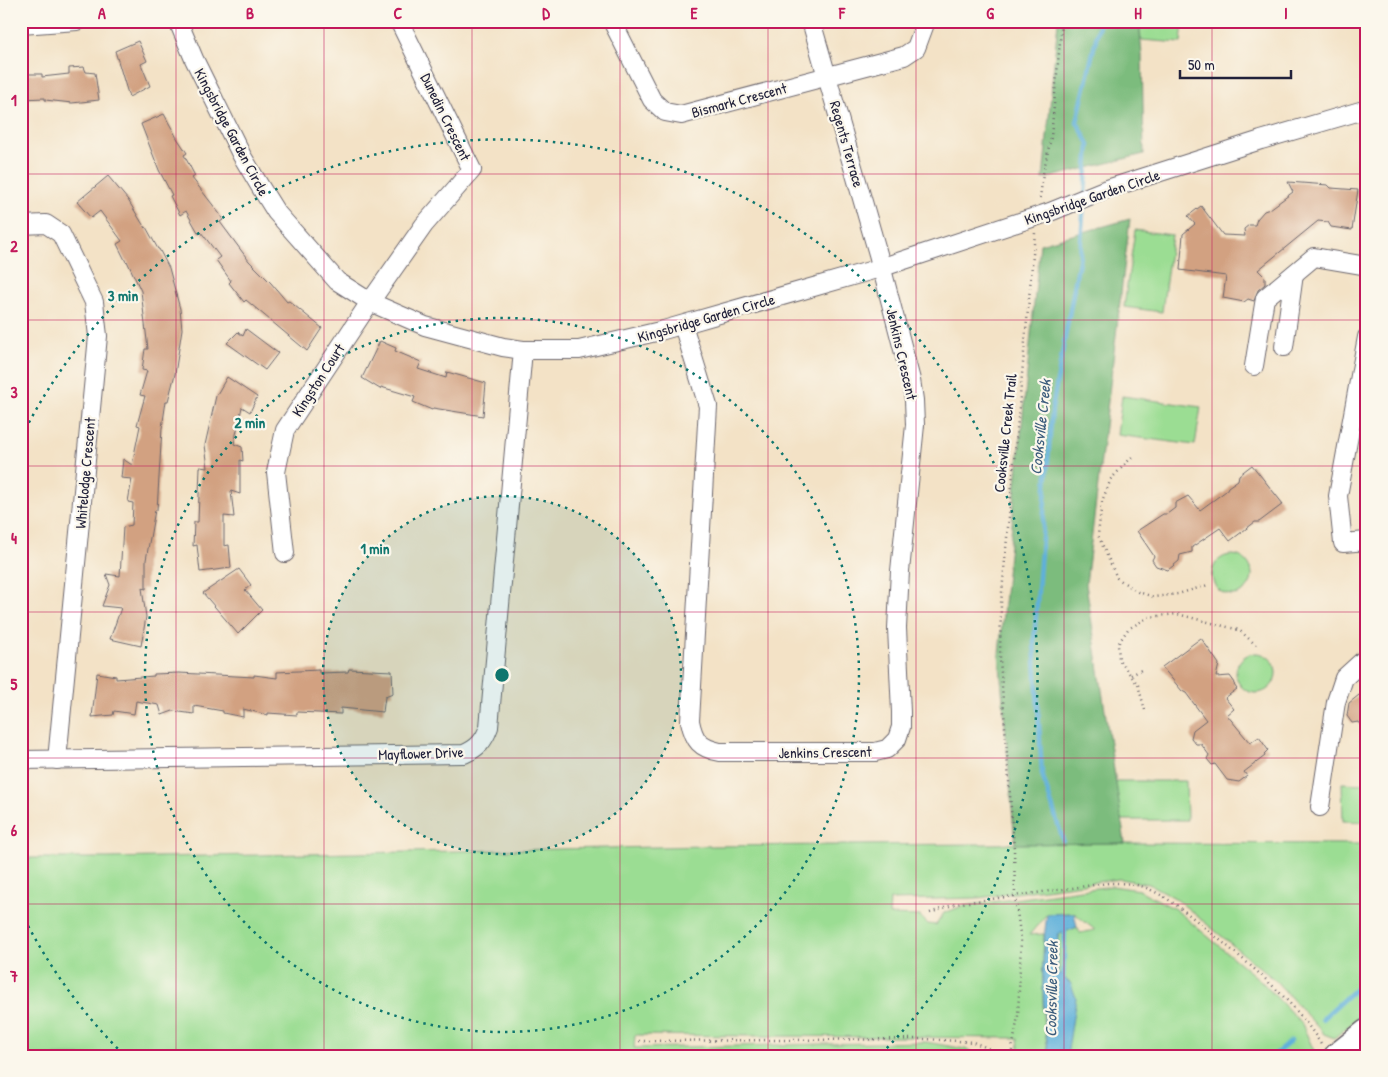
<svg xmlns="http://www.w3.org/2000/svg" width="1388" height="1077" viewBox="0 0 1388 1077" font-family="'Patrick Hand',sans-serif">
<rect width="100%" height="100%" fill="#fbf7ec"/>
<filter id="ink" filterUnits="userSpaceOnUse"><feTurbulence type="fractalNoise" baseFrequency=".02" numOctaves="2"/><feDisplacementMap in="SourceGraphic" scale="10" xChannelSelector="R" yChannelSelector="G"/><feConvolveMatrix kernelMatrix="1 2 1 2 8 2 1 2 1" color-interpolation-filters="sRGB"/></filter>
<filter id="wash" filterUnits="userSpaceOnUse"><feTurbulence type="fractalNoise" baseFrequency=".0096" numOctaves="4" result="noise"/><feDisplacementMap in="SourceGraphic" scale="20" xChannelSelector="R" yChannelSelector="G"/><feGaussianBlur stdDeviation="1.12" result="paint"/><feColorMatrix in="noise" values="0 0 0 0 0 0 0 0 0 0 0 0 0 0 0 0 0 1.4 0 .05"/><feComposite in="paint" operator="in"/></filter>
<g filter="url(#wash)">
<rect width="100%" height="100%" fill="#f3e2c6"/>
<!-- green -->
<g fill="#9bdd93" stroke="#5e8067">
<polygon points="1139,21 1183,21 1181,43 1141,40"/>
<polygon points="1135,230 1172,235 1162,312 1124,307"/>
<polygon points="1122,396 1201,407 1195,445 1117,435"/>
<circle cx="1232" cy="575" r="20"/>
<circle cx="1256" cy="673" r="20"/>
<polygon points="1110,781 1186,781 1187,820 1111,820"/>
<polygon points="1342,783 1367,784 1367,822 1343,821"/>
<polygon points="1125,843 1367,844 1367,1011 1334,1038 1324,1034 1275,980 1175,898 1149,884 1119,879 978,898 890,900 889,915 920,916 928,924 936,925 944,913 963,906 1112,886 1139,890 1175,909 1261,981 1302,1024 1315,1053 1311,1056 1067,1056 1071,984 1058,972 1058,934 1077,927 1080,933 1095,930 1074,913 1047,914 1029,935 1044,934 1043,1018 1049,1056 1020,1056 1018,1038 635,1035 634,1048 926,1042 965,1049 980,1056 21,1056 21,858 108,858 707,846"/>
</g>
<!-- forest -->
<g fill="#7cbc7d" stroke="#4f6f5c">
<polygon points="1058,21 1139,21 1142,55 1144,154 1043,179"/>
<polygon points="1130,219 1086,584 1125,843 1015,844 999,654 1040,244"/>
</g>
<!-- water -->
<path fill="#5fb0da" stroke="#40698a" d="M 1074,913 L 1077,927 L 1058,935 L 1058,972 L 1071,984 L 1076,998 L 1067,1056 L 1049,1056 C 1042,1009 1040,961 1047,914 Z"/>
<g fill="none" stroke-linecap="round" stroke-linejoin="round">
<!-- stream -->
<g stroke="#5fb0da" stroke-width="4.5">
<polyline points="1085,194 1089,144 1077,122 1100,21"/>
<polyline points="1063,840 1042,774 1034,642 1052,409 1080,255 1084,202"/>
<polyline points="1063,983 1065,928"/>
<polyline points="1322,1019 1367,978"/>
<polyline points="1273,1056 1291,1041"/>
</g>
</g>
<g id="blocks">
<!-- building -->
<g fill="#d2a181">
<polygon points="138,41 147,61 141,64 150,86 129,97 115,51"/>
<polygon points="84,67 86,72 95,73 99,100 72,103 45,100 45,98 21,99 23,74 42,74 42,77 69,74 69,68"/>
<polygon points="164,114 177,138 187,153 184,155 195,176 192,178 219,213 223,220 220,222 249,261 271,283 287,302 289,301 322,328 307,351 246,300 244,302 229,283 231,281 216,260 220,257 201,232 199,234 186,211 180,215 170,196 172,195 159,170 141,124"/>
<polygon points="108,176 128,200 145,228 146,227 158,249 159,249 169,268 180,309 182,329 175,374 168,401 166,401 162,428 157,510 155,510 146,560 146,589 142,588 146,617 141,646 110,639 121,608 102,606 110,585 106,574 120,576 123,527 132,525 133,503 128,502 132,479 121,478 123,459 132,465 140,426 137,425 145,396 140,395 147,371 142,370 145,349 148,349 141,291 127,261 126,262 117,244 122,241 100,211 91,218 77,202"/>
<polygon points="1288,182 1328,185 1331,188 1358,190 1352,230 1331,227 1328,222 1318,221 1258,270 1265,277 1265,284 1258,290 1254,301 1248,299 1244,302 1223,298 1226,276 1180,270 1183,234 1195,224 1188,216 1201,206 1223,235 1245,236 1244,229 1249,225 1255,225 1257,219 1264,211 1270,209 1293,192"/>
<polygon points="246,329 278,353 265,370 227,343 238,332 243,336"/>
<polygon points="380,341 396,348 395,351 421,362 418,369 446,378 447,372 486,383 483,416 433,408 432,410 413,402 415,397 381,387 380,389 362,378"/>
<polygon points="227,377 257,397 250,412 242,407 234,444 242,447 243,461 240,460 240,494 231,491 234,517 224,516 224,546 229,545 231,568 200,572 197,545 193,546 194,522 198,522 200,467 208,468 205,445 216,396"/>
<polygon points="1252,465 1283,504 1259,522 1255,522 1230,541 1220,528 1192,547 1192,552 1180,555 1179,561 1168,570 1156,566 1152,560 1154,556 1137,531 1163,514 1167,514 1175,508 1175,503 1188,496 1200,510 1226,491 1228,487 1238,480 1239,475"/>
<polygon points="239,569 251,585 245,590 262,610 238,634 203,593"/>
<polygon points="1201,638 1219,664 1216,677 1230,676 1235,683 1234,685 1237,689 1225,698 1234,709 1227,715 1250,743 1259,737 1268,750 1264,754 1265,756 1244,772 1247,776 1239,782 1227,780 1215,764 1212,765 1207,759 1209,755 1201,744 1196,744 1191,738 1193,730 1206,720 1186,693 1182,691 1162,667"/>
<polygon points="349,669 392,671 393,694 385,697 383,712 341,708 341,714 297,712 297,715 268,713 268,715 243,709 243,717 223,713 223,711 194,706 194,714 173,711 162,715 159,705 136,701 134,714 114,711 113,715 92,717 97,673 116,676 116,679 154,676 154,674 179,673 254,677 254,675 277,678 277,672 319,670 319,673 348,672"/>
<polygon points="1359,695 1367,697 1367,734 1358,722 1352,723 1347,716 1349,703"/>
</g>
</g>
</g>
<g filter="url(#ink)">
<use href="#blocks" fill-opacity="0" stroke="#6b656c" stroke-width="1"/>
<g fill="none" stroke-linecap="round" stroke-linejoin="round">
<!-- minor casing -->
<g stroke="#6b656c" stroke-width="20">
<g id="minor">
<polyline points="178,21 194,59 242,156 261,188 276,212 337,281 370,302 425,326 503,347 523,350 579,350 660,331 880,268 1050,212 1104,190 1261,140 1367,109"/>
<polyline points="612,21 652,100 665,112 681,115 904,56 916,48 926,21"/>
<polyline points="21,25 77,21"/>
<polyline points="21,225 46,224 61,234 94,302 98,336 57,760"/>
<path d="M 683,325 L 708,406 L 690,721 C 694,741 700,748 720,752 L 875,752 L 887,749 L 897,739 L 901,727 L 901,712 L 897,628 L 900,571 L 915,425 L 914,400 L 911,380 L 878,254 L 811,21"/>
<polyline points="1367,337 1338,496 1343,543 1367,541"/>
<polyline points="1284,347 1294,274"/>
<polyline points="1254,366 1265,298 1314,257 1367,266"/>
<polyline points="285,553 276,472 285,430 370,302 424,225 472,170 399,21"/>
<path d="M 21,760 L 464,754 C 478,748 484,741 489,727 L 523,350"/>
<polyline points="1320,807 1336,702 1344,678 1367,657"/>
</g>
</g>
<!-- highway casing -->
<g stroke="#6b656c" stroke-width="28">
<polyline id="highway" points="1337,1056 1367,1032"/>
</g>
<!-- path -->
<g stroke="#6b656c" stroke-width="2.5" stroke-dasharray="1 4" stroke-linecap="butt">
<polyline points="1040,198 1043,174 1051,137 1062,21"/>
<polyline points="1132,457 1111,479 1102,501 1098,535 1117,578 1138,592 1154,597 1178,594 1208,585"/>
<polyline points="1131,675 1143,669"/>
<polyline points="1145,710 1138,685 1119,660 1118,644 1128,629 1149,617 1177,614 1239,630 1256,645"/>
<path d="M 930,913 L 955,904 L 1108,883 C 1125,883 1138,883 1153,891 C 1176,902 1195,920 1215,936 C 1255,969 1295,1001 1322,1046"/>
<polyline points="639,1041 925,1039 973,1042 1007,1056"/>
<polyline points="1011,1056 1018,1016 1021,941 1015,896 1014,849 1000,659 1001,603 1035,233"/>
</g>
<!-- minor -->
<use href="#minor" stroke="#fff" stroke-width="18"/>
<!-- highway -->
<use href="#highway" stroke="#fff" stroke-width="25"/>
</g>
</g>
<!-- grid -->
<path fill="none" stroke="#c2185b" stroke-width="1" stroke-opacity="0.55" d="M 176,21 L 176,1056M 324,21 L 324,1056M 472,21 L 472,1056M 620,21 L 620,1056M 768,21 L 768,1056M 916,21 L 916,1056M 1064,21 L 1064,1056M 1212,21 L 1212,1056M 21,174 L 1367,174M 21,320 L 1367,320M 21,466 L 1367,466M 21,612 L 1367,612M 21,758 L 1367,758M 21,904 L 1367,904"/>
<!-- distance rings -->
<circle cx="502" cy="675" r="179" fill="#0f766e" fill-opacity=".12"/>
<g fill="none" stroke="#0f766e" stroke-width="2.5" stroke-dasharray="2.5 5">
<circle cx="502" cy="675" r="179"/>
<circle cx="502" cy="675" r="357"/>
<path d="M123 1054A536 536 0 0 1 22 914M22 436A536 536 0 1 1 881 1054"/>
</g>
<g text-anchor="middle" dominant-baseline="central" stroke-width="4.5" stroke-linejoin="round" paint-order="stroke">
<!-- street labels -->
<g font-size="15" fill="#22223b" stroke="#fbf7ec">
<text transform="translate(739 100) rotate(-15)">Bismark Crescent</text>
<text transform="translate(446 117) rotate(64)">Dunedin Crescent</text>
<text transform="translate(232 132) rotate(62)">Kingsbridge Garden Circle</text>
<text transform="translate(847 144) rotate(74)">Regents Terrace</text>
<text transform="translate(1092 197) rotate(-19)">Kingsbridge Garden Circle</text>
<text transform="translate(706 318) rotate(-16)">Kingsbridge Garden Circle</text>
<text transform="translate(902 354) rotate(77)">Jenkins Crescent</text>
<text transform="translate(318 380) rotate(-57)">Kingston Court</text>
<text transform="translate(1005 433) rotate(-84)">Cooksville Creek Trail</text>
<text transform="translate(85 473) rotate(-85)">Whitelodge Crescent</text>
<text transform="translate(825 752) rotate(-1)">Jenkins Crescent</text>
<text transform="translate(421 753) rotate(-2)">Mayflower Drive</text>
</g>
<!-- water labels -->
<g font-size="16" font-style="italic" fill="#3a5b7b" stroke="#fbf7ec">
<text transform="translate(1040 427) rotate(-84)">Cooksville Creek</text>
<text transform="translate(1051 989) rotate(-89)">Cooksville Creek</text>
</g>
</g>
<circle cx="502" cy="675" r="8" fill="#0f766e" stroke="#fbf7ec" stroke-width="2.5"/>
<g font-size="15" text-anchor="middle" font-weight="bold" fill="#0f766e" stroke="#fbf7ec" stroke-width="4.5" stroke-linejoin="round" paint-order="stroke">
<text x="123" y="301">3 min</text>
<text x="250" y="428">2 min</text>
<text x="375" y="554">1 min</text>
</g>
<!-- margin -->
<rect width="1388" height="1077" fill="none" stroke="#fbf7ec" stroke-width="55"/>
<!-- scale -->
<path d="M1180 70v8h111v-8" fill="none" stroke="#22223b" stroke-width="2.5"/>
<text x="1188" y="70" font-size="15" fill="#22223b" stroke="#fbf7ec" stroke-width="4" paint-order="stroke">50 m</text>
<rect x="28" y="28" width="1332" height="1022" fill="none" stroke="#c2185b" stroke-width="2"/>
<g font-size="16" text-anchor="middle" font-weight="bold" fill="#c2185b">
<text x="102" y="19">A</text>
<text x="250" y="19">B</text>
<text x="398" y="19">C</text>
<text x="546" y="19">D</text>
<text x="694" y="19">E</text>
<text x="842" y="19">F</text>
<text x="990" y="19">G</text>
<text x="1138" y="19">H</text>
<text x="1286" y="19">I</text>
<text x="14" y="106">1</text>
<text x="14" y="252">2</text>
<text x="14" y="398">3</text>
<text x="14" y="544">4</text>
<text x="14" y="690">5</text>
<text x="14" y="836">6</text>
<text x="14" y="982">7</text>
</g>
</svg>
